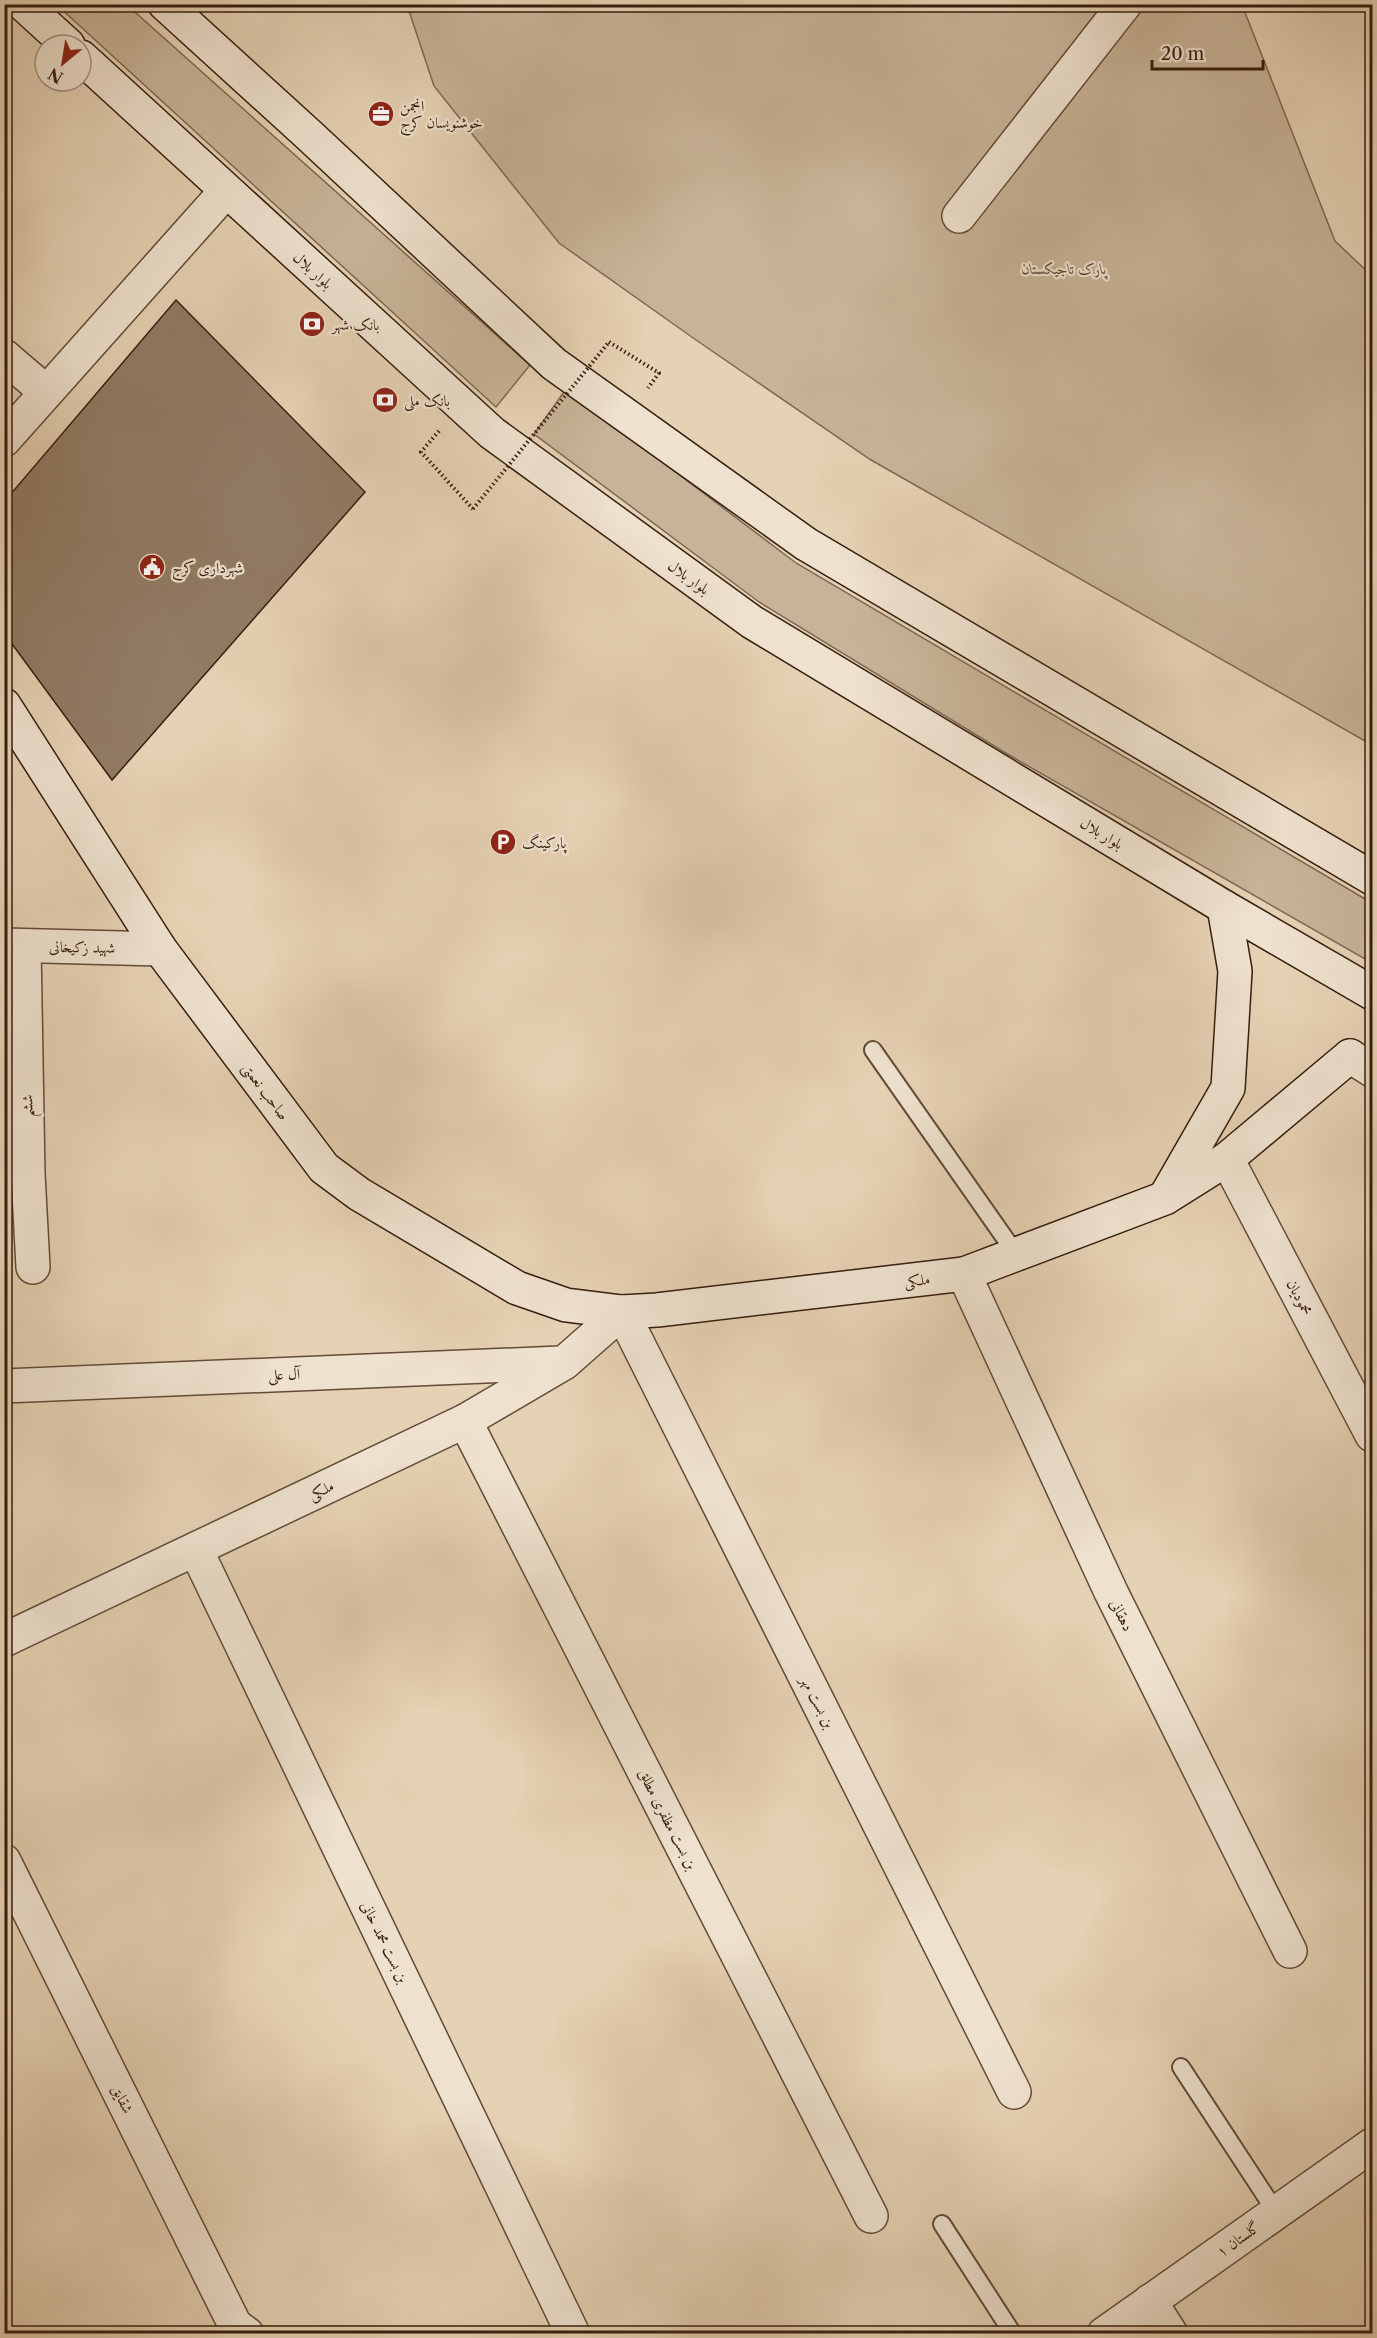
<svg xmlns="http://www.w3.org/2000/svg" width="1377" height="2338" viewBox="0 0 1377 2338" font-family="'Libre Caslon Text',Amiri,serif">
<rect width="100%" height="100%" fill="#e5d1b3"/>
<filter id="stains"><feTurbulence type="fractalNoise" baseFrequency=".00333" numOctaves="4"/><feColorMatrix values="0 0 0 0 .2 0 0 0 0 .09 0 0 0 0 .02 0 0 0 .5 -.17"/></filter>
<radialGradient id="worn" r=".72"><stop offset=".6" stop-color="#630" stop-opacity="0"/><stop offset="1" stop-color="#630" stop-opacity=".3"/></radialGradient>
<!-- green -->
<g fill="#c7b397" stroke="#7e6852" stroke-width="1.5">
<polygon points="57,5 127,5 530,365 496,407"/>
<polygon points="407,5 1242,5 1335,241 1372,276 1372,745 871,460 696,340 559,243 434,86"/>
<polygon points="566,389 796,563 1372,903 1372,963 1009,755 759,602 534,434"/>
</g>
<!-- building -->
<polygon fill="#917b64" stroke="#361e0e" stroke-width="1.5" points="176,300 365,492 112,780 4,633 4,502"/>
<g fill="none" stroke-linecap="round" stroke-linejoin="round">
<!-- lane casing -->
<g stroke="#624b37" stroke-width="20">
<g id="lane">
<polyline points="873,1050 1016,1254"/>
<polyline points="1181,2067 1276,2212"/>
<polyline points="942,2224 1013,2334"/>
</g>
</g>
<!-- street casing -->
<g stroke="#624b37" stroke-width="36">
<g id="street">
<polyline points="959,216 1125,4"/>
<polyline points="4,356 46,392"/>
<polyline points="4,440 226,191"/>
<polyline points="4,945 160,949"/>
<polyline points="24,946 28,1174 33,1267"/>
<polyline points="1350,1056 1372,1070"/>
<polyline points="1227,1159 1372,1435"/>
<polyline points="964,1274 1111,1592 1290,1951"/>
<polyline points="4,1386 560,1363"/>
<polyline points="465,1421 871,2216"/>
<polyline points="196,1550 573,2334"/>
<polyline points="4,1640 465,1421 564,1363 622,1312 1014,2092"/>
<polyline points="4,1861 235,2325 247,2334"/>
<polyline points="1150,2301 1171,2334"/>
<polyline points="1104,2334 1372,2145"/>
</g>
</g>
<!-- secondary casing -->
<g stroke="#361e0e" stroke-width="36">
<g id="secondary">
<polyline points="23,4 68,45"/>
<polyline points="165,4 310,136 554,364 627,416 806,544 1372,878"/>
<polyline points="81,57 492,433 752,622 1224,907 1372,993"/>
<polyline points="4,705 160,949 324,1168 359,1194 517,1288 566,1305 622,1312 657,1310 964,1274 1165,1198 1227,1159 1350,1056"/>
<polyline points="1167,1194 1228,1088 1235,971 1224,907"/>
</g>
</g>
<!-- path -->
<g stroke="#361e0e" stroke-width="4" stroke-dasharray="1.5 3" stroke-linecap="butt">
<polyline points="609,342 659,373 648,388"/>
<polyline points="439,431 421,452 473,509"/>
</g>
<!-- lane -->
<use href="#lane" stroke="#eee1ce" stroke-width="16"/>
<!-- street -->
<use href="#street" stroke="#eee1ce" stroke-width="33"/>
<!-- secondary -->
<use href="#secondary" stroke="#eee1ce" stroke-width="33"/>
<!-- path-bridge -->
<polyline stroke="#361e0e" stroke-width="4" stroke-dasharray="1.5 3" stroke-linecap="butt" points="473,509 609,342"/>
</g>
<!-- icons -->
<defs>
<g id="office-disc" transform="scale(1.35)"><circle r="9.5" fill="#8f2418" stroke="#eee1ce"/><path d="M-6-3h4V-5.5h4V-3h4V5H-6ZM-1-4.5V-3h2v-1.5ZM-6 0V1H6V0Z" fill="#fff"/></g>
<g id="bank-disc" transform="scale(1.35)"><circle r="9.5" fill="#8f2418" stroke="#eee1ce"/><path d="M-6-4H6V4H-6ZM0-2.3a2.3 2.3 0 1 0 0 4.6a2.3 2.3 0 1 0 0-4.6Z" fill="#fff"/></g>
<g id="civic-disc" transform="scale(1.35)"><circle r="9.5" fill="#8f2418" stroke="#eee1ce"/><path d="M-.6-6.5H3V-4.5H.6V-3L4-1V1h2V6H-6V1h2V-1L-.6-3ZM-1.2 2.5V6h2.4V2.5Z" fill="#fff"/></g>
<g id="parking-disc" transform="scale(1.35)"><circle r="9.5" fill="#8f2418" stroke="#eee1ce"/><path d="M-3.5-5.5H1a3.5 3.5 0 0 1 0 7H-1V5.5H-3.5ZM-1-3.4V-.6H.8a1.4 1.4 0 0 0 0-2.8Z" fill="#fff"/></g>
</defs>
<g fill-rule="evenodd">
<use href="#office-disc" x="381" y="114"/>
<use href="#bank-disc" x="312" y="324"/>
<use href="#bank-disc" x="385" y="400"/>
<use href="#civic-disc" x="152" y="567"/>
<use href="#parking-disc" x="503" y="842"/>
</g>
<g text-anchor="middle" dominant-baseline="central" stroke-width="4.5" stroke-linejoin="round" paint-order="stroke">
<!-- poi labels -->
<g font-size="15" fill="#361e0e" stroke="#eee1ce" text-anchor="start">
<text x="400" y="105">انجمن<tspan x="400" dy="17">خوشنویسان کرج</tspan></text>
<text x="332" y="324">بانک شهر</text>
<text x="404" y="400">بانک ملی</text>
<text x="172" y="567">شهرداری کرج</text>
<text x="522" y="842">پارکینگ</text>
</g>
<!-- park labels -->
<g font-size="15" font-style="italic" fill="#5a4330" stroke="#eee1ce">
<text x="1064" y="268">پارک تاجیکستان</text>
</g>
<!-- street labels -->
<g font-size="15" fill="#361e0e" stroke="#eee1ce">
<text transform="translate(313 270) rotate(42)">بلوار بلال</text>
<text transform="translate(689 577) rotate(36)">بلوار بلال</text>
<text transform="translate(1102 833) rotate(31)">بلوار بلال</text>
<text transform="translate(82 947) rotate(1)">شهید زکیخانی</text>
<text transform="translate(266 1091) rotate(53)">صاحب نعمتی</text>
<text transform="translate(27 1106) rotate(-91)">ششم</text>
<text transform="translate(917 1280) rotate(-7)">ملکی</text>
<text transform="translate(1300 1297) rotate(62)">محمودیان</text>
<text transform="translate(284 1374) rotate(-2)">آل علی</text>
<text transform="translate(321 1490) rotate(-26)">ملکی</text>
<text transform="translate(1122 1615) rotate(63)">دهقانی</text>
<text transform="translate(818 1702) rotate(63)">بن بست مهر</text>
<text transform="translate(668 1819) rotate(63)">بن بست مظفری مطلق</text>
<text transform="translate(385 1942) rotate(64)">بن بست محمد خانی</text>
<text transform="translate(123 2099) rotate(64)">شقایق</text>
<text transform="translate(1238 2239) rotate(-35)">گلستان ۱</text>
</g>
</g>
<!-- margin -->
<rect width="1377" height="2338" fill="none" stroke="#e5d1b3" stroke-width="24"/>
<rect x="6" y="6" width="1365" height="2326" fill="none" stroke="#361e0e" stroke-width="3"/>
<rect x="12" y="12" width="1353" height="2314" fill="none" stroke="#361e0e" stroke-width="1.5"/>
<!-- north arrow -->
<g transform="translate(63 63) rotate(210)"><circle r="28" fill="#eee1ce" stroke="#a49381" stroke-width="1.5"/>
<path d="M0-4.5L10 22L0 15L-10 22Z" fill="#8f2418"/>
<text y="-9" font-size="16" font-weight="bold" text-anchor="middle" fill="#361e0e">N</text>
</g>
<!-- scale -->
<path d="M1152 60v9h111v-9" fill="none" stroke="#361e0e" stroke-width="3"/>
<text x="1161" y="60" font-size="18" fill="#361e0e" stroke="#eee1ce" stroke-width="4.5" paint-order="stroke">20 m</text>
<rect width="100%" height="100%" filter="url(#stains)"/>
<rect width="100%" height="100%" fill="url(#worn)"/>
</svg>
